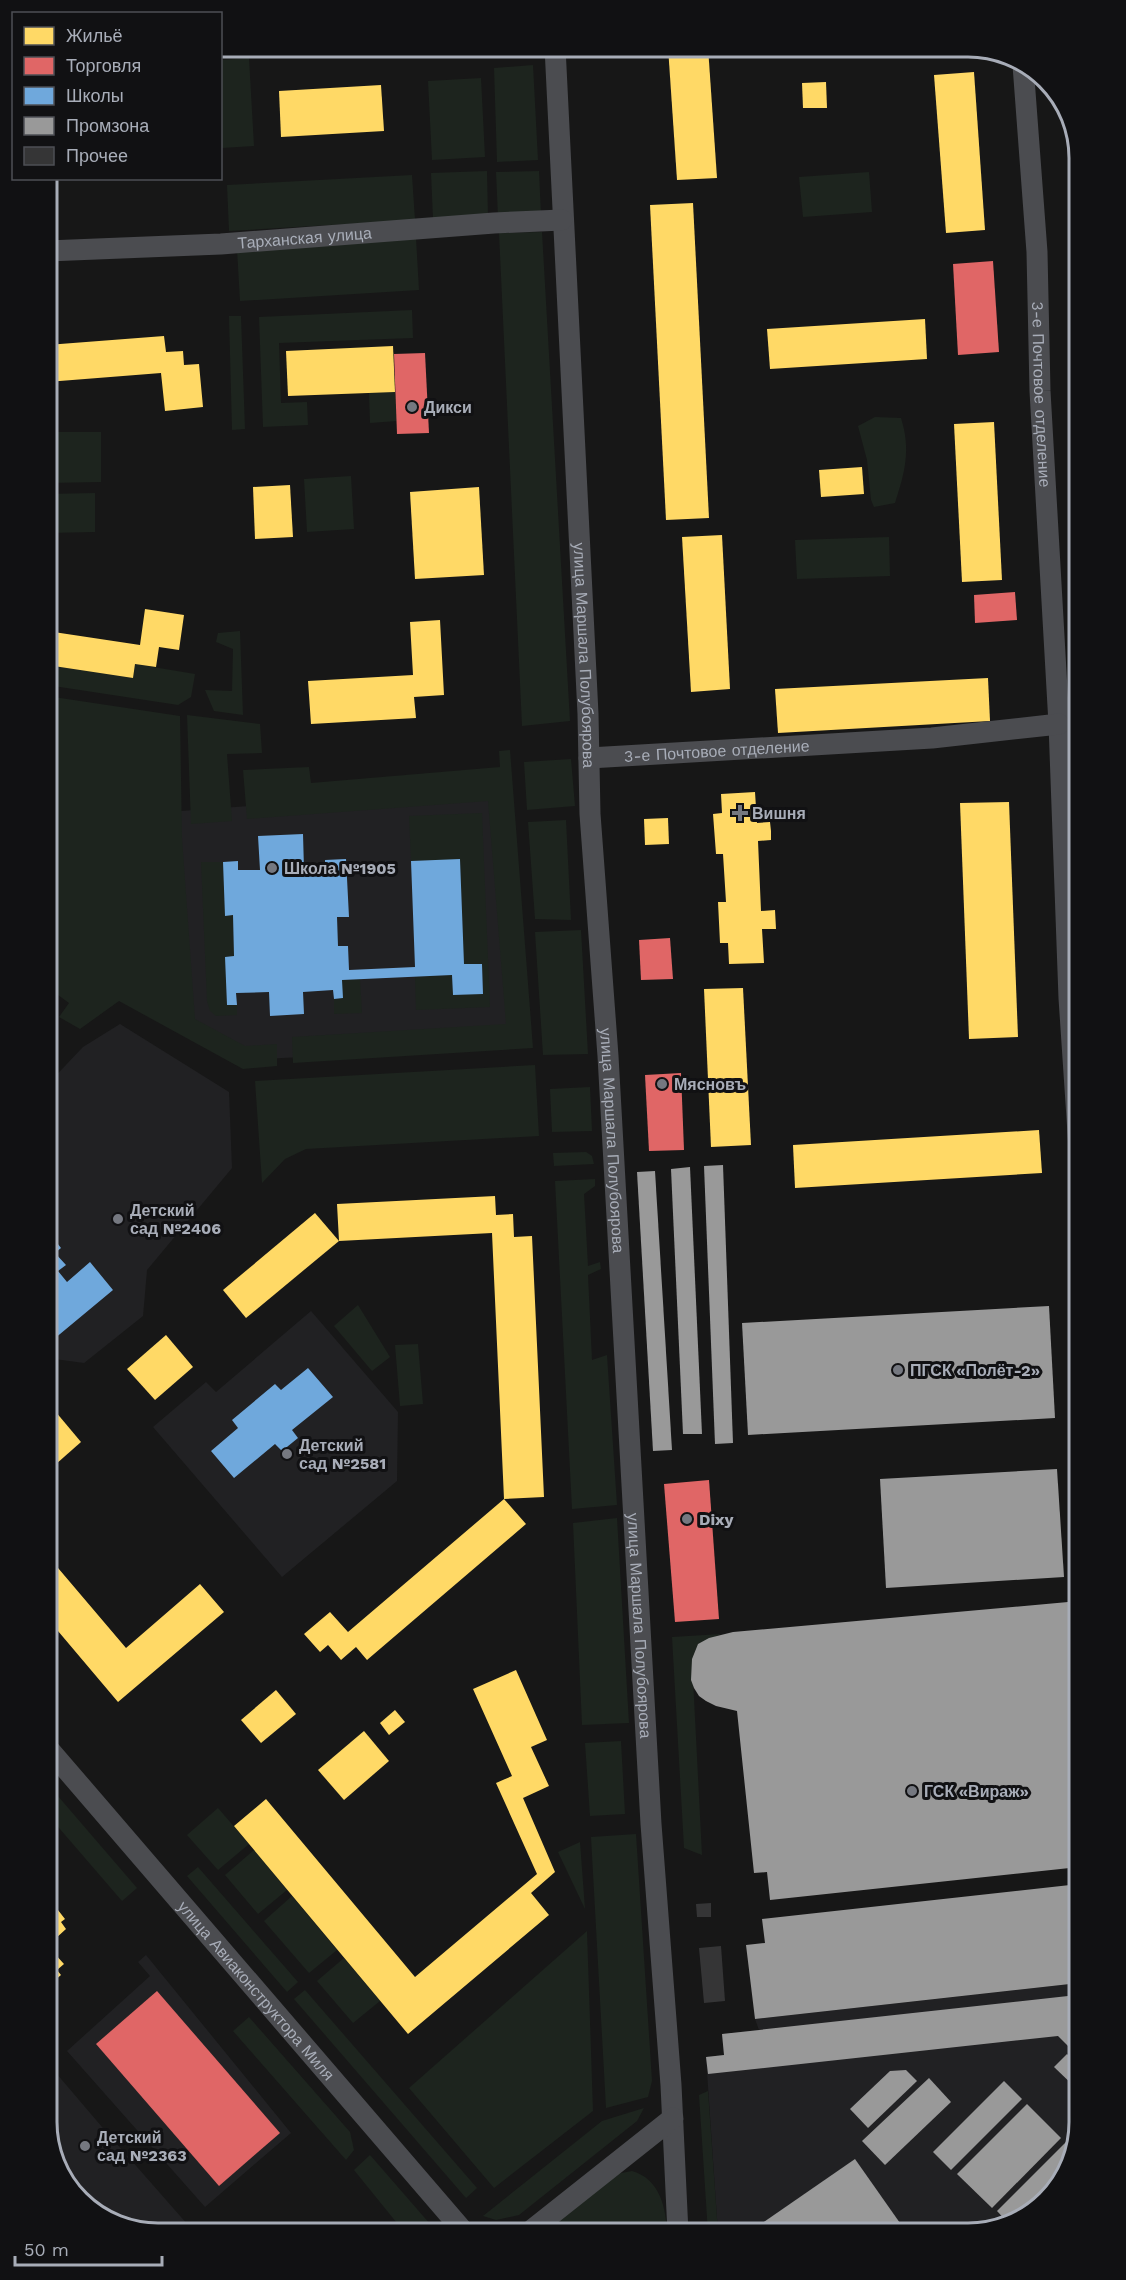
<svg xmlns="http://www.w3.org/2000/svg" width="1126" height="2280" viewBox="0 0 1126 2280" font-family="'Work Sans',sans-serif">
<rect width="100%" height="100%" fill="#171717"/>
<!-- built -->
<g fill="#212123">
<polygon points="492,788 511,1046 242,1060 127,990 167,812"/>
<polygon points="120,1024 229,1092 232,1168 147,1270 143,1316 84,1363 47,1358 47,1085 83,1047"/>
<polygon points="311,1311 398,1412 397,1481 282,1577 153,1427 206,1382 216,1392"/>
<polygon points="146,1955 291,2133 205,2207 67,2051 150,1976 138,1962"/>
<polygon points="1079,1983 1079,2122 1060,2184 1010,2225 968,2233 718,2233 706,2057 724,2055 722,2034 759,2030 755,2019"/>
<polygon points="56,2073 102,2127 195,2233 151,2233 96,2214 55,2164 47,2122 47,2075"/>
</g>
<!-- green -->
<g fill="#1d241e">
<polygon points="249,58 254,146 222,148 221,60"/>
<polygon points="533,65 538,160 497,162 494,68"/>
<polygon points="481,78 485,157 432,160 428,81"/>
<polygon points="487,171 488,217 433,219 431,173"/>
<polygon points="539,171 541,215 498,217 496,172"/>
<polygon points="869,172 872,212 803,217 799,177"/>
<polygon points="412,175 415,220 229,231 227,185"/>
<polygon points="542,232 570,721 522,726 499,233"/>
<polygon points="416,238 419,290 240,301 237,249"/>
<polygon points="412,310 413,338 279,343 281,403 307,402 308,425 263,427 259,317"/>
<polygon points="229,316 241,316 245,429 232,430"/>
<polygon points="395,392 397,421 370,423 369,393"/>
<path d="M 875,417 L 901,418 C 911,450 905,472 895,503 L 874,507 L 871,500 L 867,460 L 858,426 Z"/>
<polygon points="47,432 101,432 101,482 47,483"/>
<polygon points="351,476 354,529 307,532 304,479"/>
<polygon points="95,493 95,532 47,533 47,494"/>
<polygon points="889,537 890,576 797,579 795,540"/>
<polygon points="240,631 243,715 214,711 205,690 232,691 233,649 216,642 218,633"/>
<polygon points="135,664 195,674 191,697 178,705 47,685 47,665 133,678"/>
<polygon points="47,696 180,716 182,838 195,1019 245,1046 277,1044 277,1066 243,1069 119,1001 80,1029 59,1017 69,1003 47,987"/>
<polygon points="187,715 260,724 262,753 227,754 232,821 191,824"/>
<polygon points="510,750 533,1048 293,1063 292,1037 506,1024 488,801 247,819 243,770 309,767 311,783 500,767 499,751"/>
<polygon points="571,759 575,806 527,810 524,762"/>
<polygon points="482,813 490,1007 416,1010 415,977 452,975 453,995 483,993 482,964 464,964 460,860 411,861 409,816"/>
<polygon points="566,820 571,920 535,919 528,822"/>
<polygon points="201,862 223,862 225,915 233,915 234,956 225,957 227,1005 237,1005 237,1015 216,1016 210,1011 207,1001"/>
<polygon points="581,930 588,1054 543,1055 535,932"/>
<polygon points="360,979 362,1013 334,1014 334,999 343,998 342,980"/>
<polygon points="535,1065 539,1136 306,1149 285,1159 262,1183 255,1081"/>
<polygon points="590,1087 592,1131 552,1132 550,1089"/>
<polygon points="586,1152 592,1156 594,1164 554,1166 553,1153"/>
<polygon points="595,1179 595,1186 584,1194 588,1266 600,1262 601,1269 588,1275 592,1360 607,1355 617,1505 572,1509 555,1181"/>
<polygon points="358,1305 390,1357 372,1371 334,1326"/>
<polygon points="418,1344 423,1404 400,1406 395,1345"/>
<polygon points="617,1518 629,1723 582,1725 573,1523"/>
<polygon points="721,1634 698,1644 692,1659 702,1855 684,1848 672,1637"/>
<polygon points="621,1741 625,1814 590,1816 585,1743"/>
<polygon points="51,1788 137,1888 122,1901 47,1814 47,1792"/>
<polygon points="218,1808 249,1844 218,1870 187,1835"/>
<polygon points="636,1834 652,2081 648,2097 606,2108 591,1837"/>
<polygon points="580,1842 585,1909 558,1852"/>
<polygon points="254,1850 287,1890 258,1914 225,1875"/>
<polygon points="198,1867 298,1982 287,1992 187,1876"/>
<polygon points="292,1896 337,1950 309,1973 264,1921"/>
<polygon points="587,1931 593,2111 494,2188 409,2088"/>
<polygon points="344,1958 380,2001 353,2023 317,1981"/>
<polygon points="305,1990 477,2188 466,2198 294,1999"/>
<polygon points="249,2017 350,2132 354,2150 346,2160 233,2031"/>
<polygon points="708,2091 718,2233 708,2233 699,2095"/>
<polygon points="644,2108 637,2121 519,2215 496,2220 483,2216 602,2121"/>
<polygon points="370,2155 437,2232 405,2233 354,2170"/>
<path d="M 632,2171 C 660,2179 666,2208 667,2233 L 542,2233 L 616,2174 Z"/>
</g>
<!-- homes -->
<g fill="#ffd966">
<polygon points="668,47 708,47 717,178 677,180"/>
<polygon points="974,72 985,230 946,233 934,75"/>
<polygon points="826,82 827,108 803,108 802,83"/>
<polygon points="381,85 384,131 281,137 279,91"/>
<polygon points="693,203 709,518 666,520 650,205"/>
<polygon points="925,319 927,359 770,369 767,329"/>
<polygon points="164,336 166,352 183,351 184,365 199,364 203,407 165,411 161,373 47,382 47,345"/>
<polygon points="393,346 395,392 288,396 286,351"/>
<polygon points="994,422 1002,580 962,582 954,424"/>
<polygon points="862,467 864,494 821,497 819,470"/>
<polygon points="290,485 293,537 255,539 253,487"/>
<polygon points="479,487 484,575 415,579 410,492"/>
<polygon points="722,535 730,689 691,692 682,537"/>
<polygon points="145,609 184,615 179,650 159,647 156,667 135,664 133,678 47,665 47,631 140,645"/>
<polygon points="440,620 444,695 414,697 416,718 311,724 308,681 413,675 410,622"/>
<polygon points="988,678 990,721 778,733 775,689"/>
<polygon points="755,792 757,823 770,822 771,831 771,840 758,841 761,911 775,910 776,929 762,929 764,963 729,964 728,943 720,943 718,902 726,902 723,854 716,854 713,814 722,813 721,794"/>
<polygon points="1009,802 1018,1037 969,1039 960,803"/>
<polygon points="668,818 669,844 645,845 644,819"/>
<polygon points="743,988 751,1145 711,1147 704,989"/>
<polygon points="1039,1130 1042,1173 795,1188 793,1145"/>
<polygon points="495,1196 496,1215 513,1214 514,1237 532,1236 544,1497 504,1499 492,1233 339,1241 337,1204"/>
<polygon points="315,1213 339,1241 246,1318 223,1290"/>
<polygon points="166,1335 193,1367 155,1400 127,1369"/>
<polygon points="55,1411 81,1442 47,1472 47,1419"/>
<polygon points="504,1499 526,1524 367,1660 356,1647 341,1660 328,1645 320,1652 304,1634 330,1612 348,1632"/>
<polygon points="47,1555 126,1648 200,1584 224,1612 118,1702 47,1618"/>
<polygon points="516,1670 547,1740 531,1747 549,1786 523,1798 555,1872 531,1893 549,1915 408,2034 234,1826 266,1799 415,1977 537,1874 496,1783 512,1776 473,1689"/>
<polygon points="276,1690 296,1714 261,1743 241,1720"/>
<polygon points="395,1710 405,1722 389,1735 380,1723"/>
<polygon points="364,1731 389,1761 344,1800 318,1770"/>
<polygon points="47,1896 65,1919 61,1922 66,1929 55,1939 54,1953 64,1964 57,1970 61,1975 47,1987"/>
<polygon points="336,2226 347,2226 353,2233 327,2233"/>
</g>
<!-- shops -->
<g fill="#e06666">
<polygon points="993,261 999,352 958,355 953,264"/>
<polygon points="425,353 429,433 397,434 394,354"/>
<polygon points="1015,592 1017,620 975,623 974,595"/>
<polygon points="670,938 673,979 641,980 639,940"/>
<polygon points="681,1073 684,1150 649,1151 645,1075"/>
<polygon points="709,1480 719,1619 675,1622 664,1484"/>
<polygon points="157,1991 280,2133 219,2186 96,2044"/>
</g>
<!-- schools -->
<g fill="#6fa8dc">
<polygon points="303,834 304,869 325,868 325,860 346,859 349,917 337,917 338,946 348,946 349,970 415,967 411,861 460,859 464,964 482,964 483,994 453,995 452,975 342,980 343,998 334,999 333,990 303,992 304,1014 270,1016 269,992 236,993 237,1005 227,1005 225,957 234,956 233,915 225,916 223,862 238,861 238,870 260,870 258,836"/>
<polygon points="47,1230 61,1248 55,1253 66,1265 58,1271 67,1282 90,1262 113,1290 48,1344 47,1342"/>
<polygon points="308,1368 333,1397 292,1430 298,1438 282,1451 275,1444 234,1478 211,1451 238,1428 232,1420 275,1384 281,1390"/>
</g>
<!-- industry -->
<g fill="#999">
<polygon points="723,1165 733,1443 715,1444 704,1166"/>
<polygon points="690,1167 702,1434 683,1434 671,1169"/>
<polygon points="655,1171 672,1450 653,1451 637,1172"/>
<polygon points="1049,1306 1055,1418 748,1435 742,1323"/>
<polygon points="1057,1469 1064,1577 886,1588 880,1479"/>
<polygon points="1079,1601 1079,1631 1072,1632 1079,1716 1079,1867 770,1900 767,1872 754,1873 737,1711 716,1706 706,1701 699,1696 694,1688 691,1680 692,1659 698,1644 709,1638 733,1632"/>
<polygon points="1079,1884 1079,1983 755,2019 746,1945 765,1943 762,1919"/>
<polygon points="1068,1996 1079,2008 1079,2057 1058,2036 708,2074 706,2057 724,2055 722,2034"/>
<polygon points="1067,2054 1079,2066 1079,2091 1054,2067"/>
<polygon points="906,2070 917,2081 868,2128 850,2109 890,2071"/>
<polygon points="929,2078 951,2102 885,2165 862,2141"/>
<polygon points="1004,2081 1022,2099 951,2170 933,2152"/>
<polygon points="1027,2104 1061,2138 992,2208 957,2174"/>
<polygon points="1067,2141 1072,2147 1060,2184 1010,2225 997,2211"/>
<polygon points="855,2159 907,2233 763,2233 758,2226"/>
</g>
<!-- building -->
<g fill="#353536">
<polygon points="711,1903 711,1917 697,1917 696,1904"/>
<polygon points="721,1946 725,2001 704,2003 699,1948"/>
</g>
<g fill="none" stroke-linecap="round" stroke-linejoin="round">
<!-- minor -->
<g stroke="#4b4c50" stroke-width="21">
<path id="s1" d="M 555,47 L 588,714 L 590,814 L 608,1056 L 651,1824 L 671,2085 L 678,2233"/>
<path id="s2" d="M 1023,65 L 1037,252 L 1040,391 L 1059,724 L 1069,998 L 1079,1148"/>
<path id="s3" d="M 47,251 L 221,244 L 494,223 L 562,220"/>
<path id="s4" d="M 589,758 L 932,738 L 1059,724"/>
<path id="s5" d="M 47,1747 L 465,2233"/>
<polyline points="528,2233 673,2118"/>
</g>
</g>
<!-- markers -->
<g fill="#757880" stroke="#111113" stroke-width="2">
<circle cx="412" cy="407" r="6"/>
<path d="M737 804h6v6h6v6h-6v6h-6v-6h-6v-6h6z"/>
<circle cx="272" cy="868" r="6"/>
<circle cx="662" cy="1084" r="6"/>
<circle cx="118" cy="1219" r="6"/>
<circle cx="898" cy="1370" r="6"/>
<circle cx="287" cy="1454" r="6"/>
<circle cx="687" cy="1519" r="6"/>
<circle cx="912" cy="1791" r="6"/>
<circle cx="85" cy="2146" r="6"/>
</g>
<g text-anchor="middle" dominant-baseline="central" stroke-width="6" stroke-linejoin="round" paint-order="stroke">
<!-- street labels -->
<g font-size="16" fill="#a8adb8" stroke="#111113">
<text stroke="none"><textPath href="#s3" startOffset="258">Тарханская улица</textPath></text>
<text stroke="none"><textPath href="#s2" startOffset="330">3-е Почтовое отделение</textPath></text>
<text stroke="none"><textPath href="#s1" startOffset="609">улица Маршала Полубоярова</textPath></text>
<text stroke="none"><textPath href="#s4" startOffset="128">3-е Почтовое отделение</textPath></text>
<text stroke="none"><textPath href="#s1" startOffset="1095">улица Маршала Полубоярова</textPath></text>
<text stroke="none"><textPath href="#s1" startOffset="1581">улица Маршала Полубоярова</textPath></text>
<text stroke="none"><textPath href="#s5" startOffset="321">улица Авиаконструктора Миля</textPath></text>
</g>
<!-- poi labels -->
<g font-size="16" font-weight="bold" fill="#a8adb8" stroke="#111113" text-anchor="start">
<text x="424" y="407">Дикси</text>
<text x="752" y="813">Вишня</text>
<text x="284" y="868">Школа №1905</text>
<text x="674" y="1084">Мясновъ</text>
<text x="130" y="1210">Детский<tspan x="130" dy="18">сад №2406</tspan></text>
<text x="910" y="1370">ПГСК «Полёт-2»</text>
<text x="299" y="1445">Детский<tspan x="299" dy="18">сад №2581</tspan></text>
<text x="699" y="1519">Dixy</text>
<text x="924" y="1791">ГСК «Вираж»</text>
<text x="97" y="2137">Детский<tspan x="97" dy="18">сад №2363</tspan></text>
</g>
</g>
<!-- crop -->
<path d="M0 0H1126V2280H0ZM158 57H968A101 101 0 0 1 1069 158V2122A101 101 0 0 1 968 2223H158A101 101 0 0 1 57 2122V158A101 101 0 0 1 158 57Z" fill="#111113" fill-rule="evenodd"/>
<path fill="none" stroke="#a8adb8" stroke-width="3" d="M158 57H968A101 101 0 0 1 1069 158V2122A101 101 0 0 1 968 2223H158A101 101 0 0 1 57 2122V158A101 101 0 0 1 158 57Z"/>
<!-- legend -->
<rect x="12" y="12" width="210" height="168" fill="#111113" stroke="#4d4f55" stroke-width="1.5"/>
<rect x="24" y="27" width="30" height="18" fill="#ffd966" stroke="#4d4f55" stroke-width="1.5"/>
<text x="66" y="42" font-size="18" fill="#a8adb8">Жильё</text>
<rect x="24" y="57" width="30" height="18" fill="#e06666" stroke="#4d4f55" stroke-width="1.5"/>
<text x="66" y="72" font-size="18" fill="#a8adb8">Торговля</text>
<rect x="24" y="87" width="30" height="18" fill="#6fa8dc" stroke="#4d4f55" stroke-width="1.5"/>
<text x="66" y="102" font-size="18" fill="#a8adb8">Школы</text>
<rect x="24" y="117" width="30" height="18" fill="#999999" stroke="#4d4f55" stroke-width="1.5"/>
<text x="66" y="132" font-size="18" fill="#a8adb8">Промзона</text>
<rect x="24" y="147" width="30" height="18" fill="#353536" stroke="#4d4f55" stroke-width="1.5"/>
<text x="66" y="162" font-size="18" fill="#a8adb8">Прочее</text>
<!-- scale -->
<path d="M15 2256v9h147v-9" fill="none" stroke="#a8adb8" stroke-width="3"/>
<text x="24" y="2256" font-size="18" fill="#a8adb8" stroke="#111113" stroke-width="4.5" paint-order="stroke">50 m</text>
</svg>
